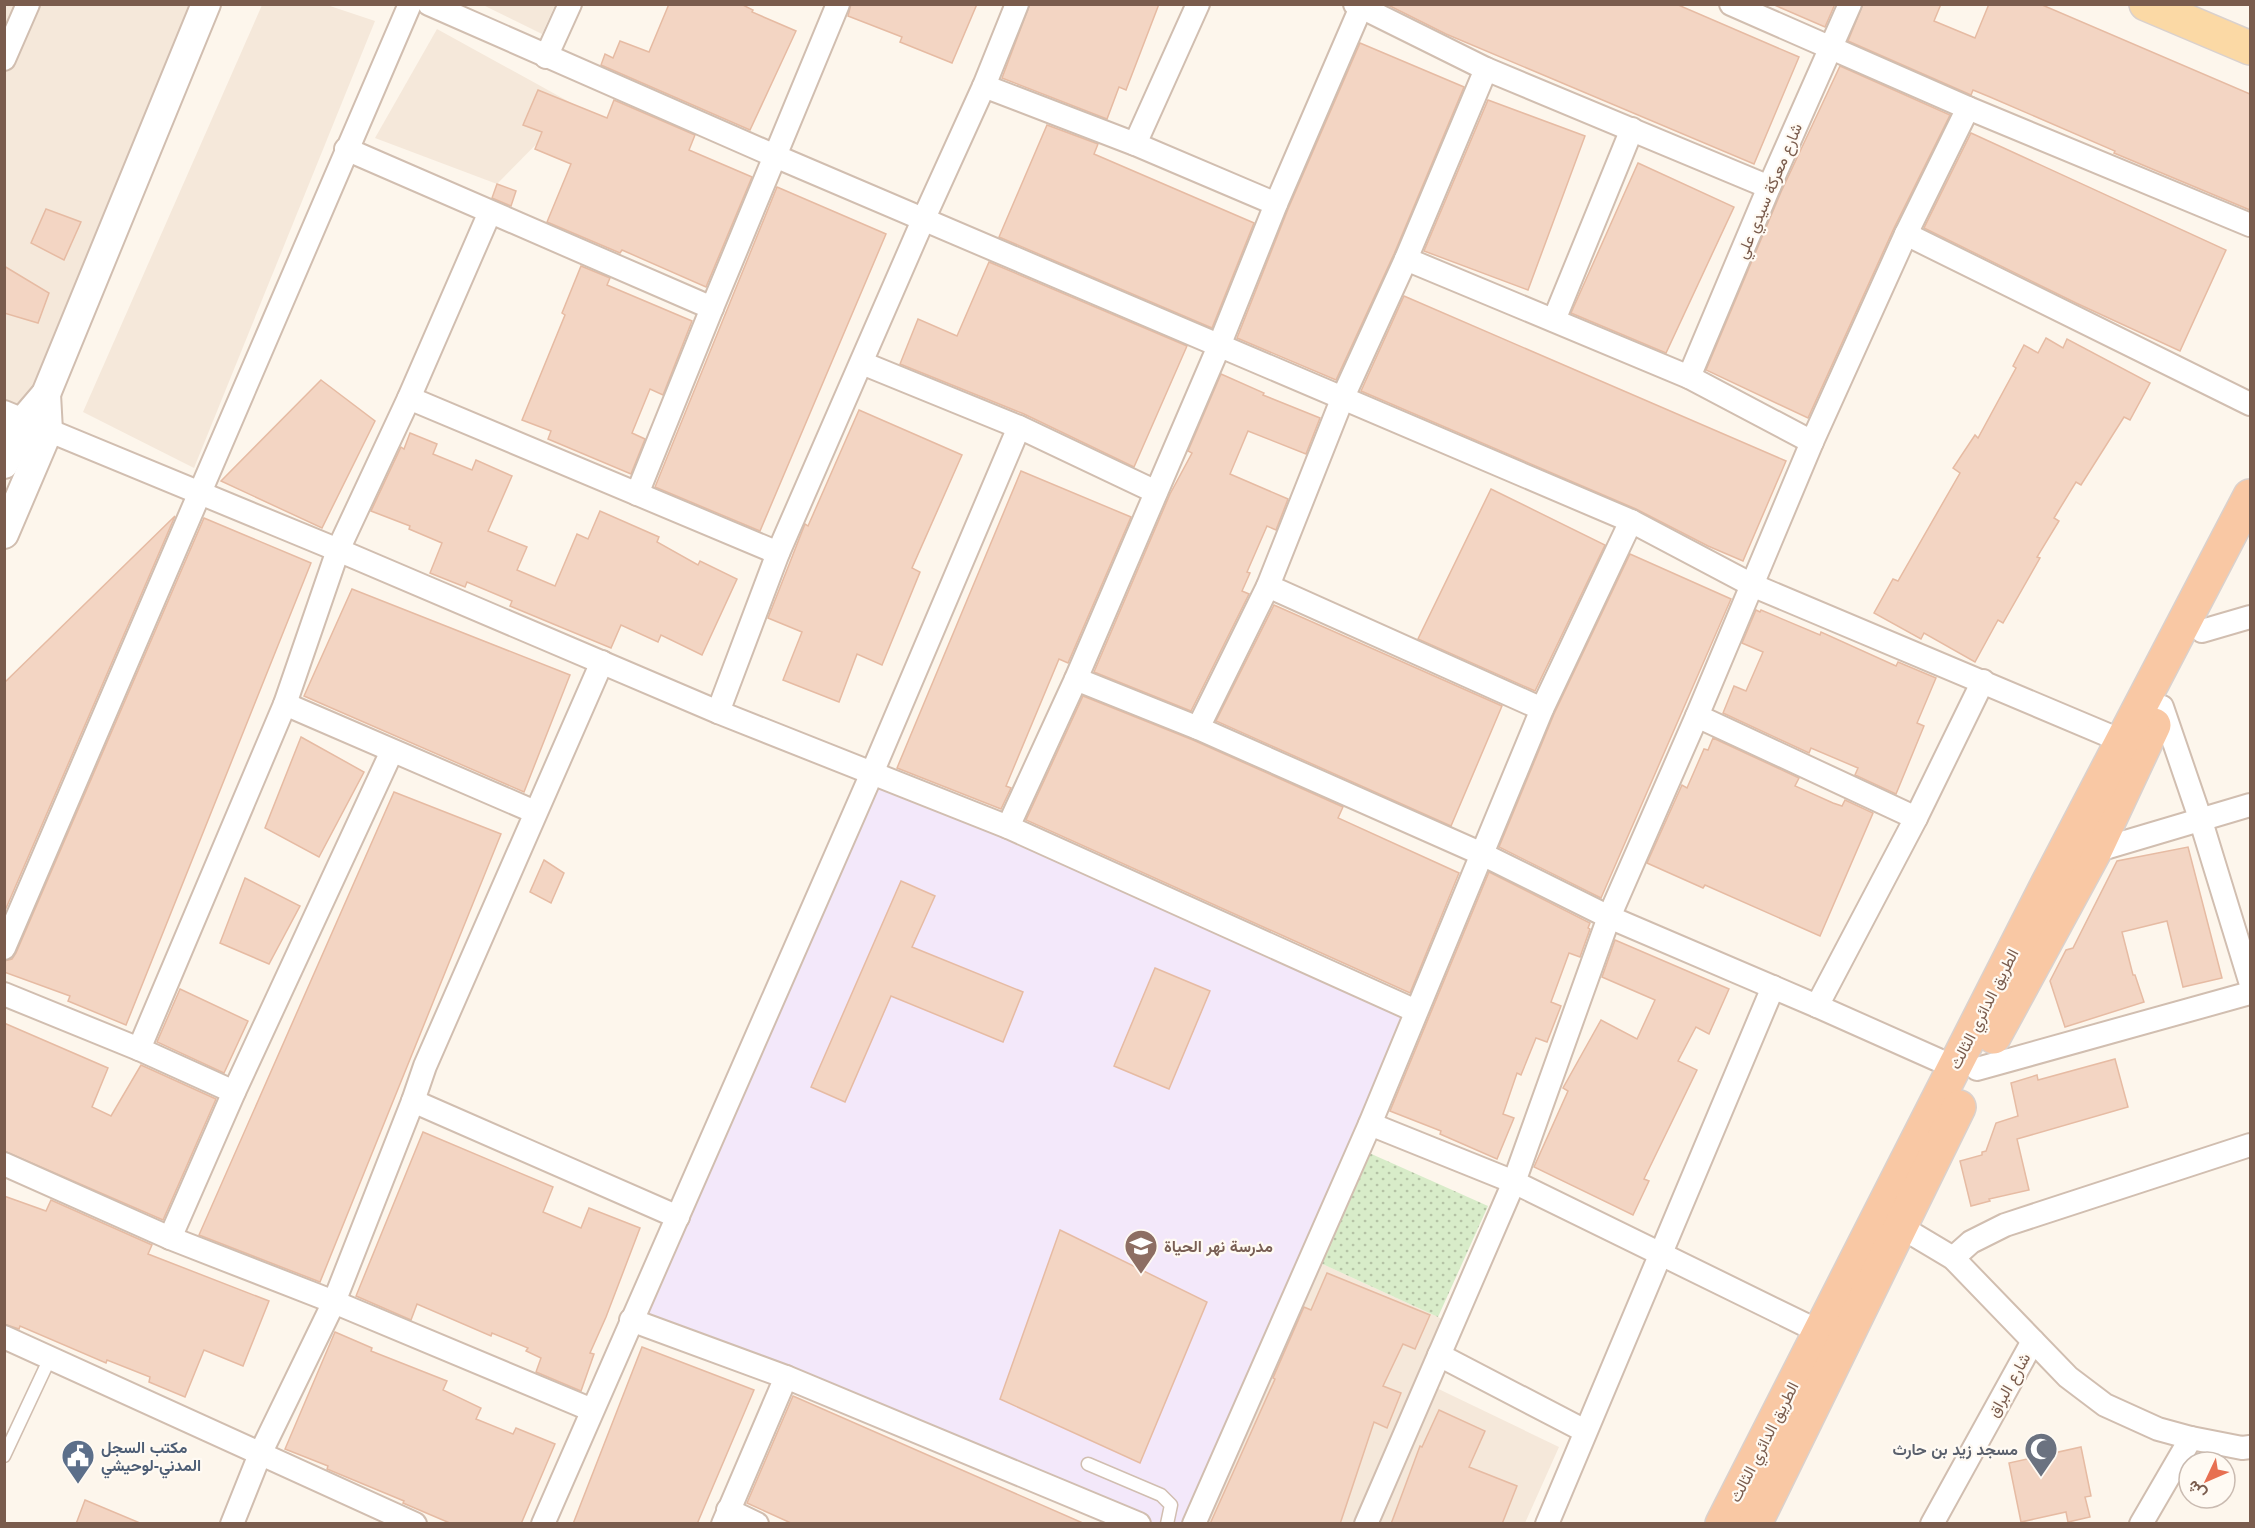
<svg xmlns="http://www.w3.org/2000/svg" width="2255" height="1528" viewBox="0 0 2255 1528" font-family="Arial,Vazirmatn,sans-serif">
<defs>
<pattern id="grass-dots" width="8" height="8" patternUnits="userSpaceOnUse" patternTransform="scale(1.5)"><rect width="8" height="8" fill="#d8ecc9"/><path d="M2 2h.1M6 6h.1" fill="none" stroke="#b4c2a5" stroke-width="1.8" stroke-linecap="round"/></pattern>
</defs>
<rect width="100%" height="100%" fill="#fdf6ec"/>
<!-- residential -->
<g fill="#f5e8da">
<polygon points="5,5 202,5 5,467"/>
<polygon points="262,5 327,5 375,21 194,468 83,412"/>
<polygon points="483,5 555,5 542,34"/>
<polygon points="437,29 575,105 497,184 375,138"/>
<polygon points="1318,1262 1449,1322 1424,1382 1559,1447 1525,1523 1194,1524"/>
</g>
<!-- education -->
<polygon fill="#f3e8fa" points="873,778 1412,1013 1188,1523 1153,1523 642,1314"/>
<!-- grass -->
<polygon fill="url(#grass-dots)" points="1367,1152 1488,1206 1438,1317 1318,1262"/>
<!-- building -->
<g fill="#f3d5c3" stroke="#e6bba3" stroke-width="1.5">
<polygon points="669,4 741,4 753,10 752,12 796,31 750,130 601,65 605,54 613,58 620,41 649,52"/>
<polygon points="851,4 977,4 952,63 900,42 902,37 848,16"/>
<polygon points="1030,4 1159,4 1126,90 1119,87 1107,119 1002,78"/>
<polygon points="1386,4 1676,4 1799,57 1754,164 1446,34"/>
<polygon points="1772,4 1835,4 1825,27"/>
<polygon points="1863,4 1941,4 1934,21 1975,38 1989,4 2040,4 2250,94 2250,210 2114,153 2115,151 1990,97 1973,90 1971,95 1848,41"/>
<polygon points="1360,43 1464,87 1394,254 1336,380 1237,338 1288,209"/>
<polygon points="1840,66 1950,115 1894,228 1808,418 1706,370 1781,192"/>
<polygon points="538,90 607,118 614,100 695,135 689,150 752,177 706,287 622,250 620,253 547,222 571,164 535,149 542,132 523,125"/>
<polygon points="1488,100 1585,136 1528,290 1424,251"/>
<polygon points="1047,125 1098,144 1094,154 1254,223 1212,328 999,237"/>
<polygon points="1971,133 2226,250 2180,351 2076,303 1924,228"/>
<polygon points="1638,163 1734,207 1666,353 1571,313"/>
<polygon points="497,184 516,191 511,206 492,198"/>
<polygon points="777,187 886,234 760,531 655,487"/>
<polygon points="46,209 81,222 64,260 31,243"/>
<polygon points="989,262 1187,346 1134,467 1024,414 900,364 918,319 957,336"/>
<polygon points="4,266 49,293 38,323 4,313"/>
<polygon points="581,266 610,278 607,285 692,321 663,395 650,389 632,433 645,439 631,474 548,439 551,431 522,420 565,315 562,313"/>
<polygon points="1404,296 1786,461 1743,561 1708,546 1636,509 1361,391"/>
<polygon points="2046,338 2063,348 2067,339 2150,383 2130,420 2124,417 2081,485 2076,482 2054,518 2059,521 2037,557 2040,558 2003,623 1998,620 1975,662 1924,633 1921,639 1874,613 1893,579 1898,581 1960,473 1953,468 1975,435 1978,438 2016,368 2013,366 2024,345 2038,353"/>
<polygon points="1221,374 1264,393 1263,395 1320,418 1306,454 1248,431 1230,474 1288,499 1276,530 1267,526 1247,572 1250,573 1242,591 1249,594 1191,711 1094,672 1170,494 1192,453 1188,451"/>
<polygon points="321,380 375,421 322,528 221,481"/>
<polygon points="859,410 962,455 912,568 920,572 882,665 857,654 839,702 783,680 802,632 768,618 805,524 808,526"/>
<polygon points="410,433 437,444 433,454 472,470 476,460 512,476 488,531 527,547 517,570 555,586 577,534 588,539 600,511 659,537 657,542 698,565 700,561 737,579 702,655 661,635 658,642 621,625 611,648 510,606 512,601 467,582 465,587 430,573 442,543 409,529 410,526 371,511 401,447 404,449"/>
<polygon points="1021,471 1131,517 1068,663 1059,659 1006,786 1011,788 1001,809 897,768"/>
<polygon points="1491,489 1605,545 1535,691 1418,639"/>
<polygon points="175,516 4,913 4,683"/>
<polygon points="204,518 311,563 126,1025 68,1001 70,996 4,972 4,961 12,959 16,953"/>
<polygon points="1630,554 1731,599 1601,898 1499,847 1554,714"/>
<polygon points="352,589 570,675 524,792 304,696"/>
<polygon points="1274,605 1502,706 1451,826 1216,721"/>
<polygon points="1756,610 1760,612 1761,610 1820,635 1821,632 1896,666 1898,662 1936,678 1917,723 1924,726 1896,794 1855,775 1858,768 1811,748 1809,753 1723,713 1734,686 1746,691 1763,652 1742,643"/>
<polygon points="1083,696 1193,740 1343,807 1338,818 1459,873 1410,993 1026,820"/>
<polygon points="301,737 364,772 319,857 265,828"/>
<polygon points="1713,738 1799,778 1795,786 1833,803 1842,806 1845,800 1873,813 1820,936 1705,885 1703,888 1647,863 1682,785 1687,788 1704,749 1708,750"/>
<polygon points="394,792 501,834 320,1282 199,1235"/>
<polygon points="2188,847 2222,978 2183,987 2167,921 2122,932 2133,975 2135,975 2144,1002 2065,1027 2050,981 2066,950 2073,948 2117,861"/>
<polygon points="544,860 564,873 551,903 530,892"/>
<polygon points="1489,872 1590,923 1588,928 1590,929 1580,957 1569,953 1551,1002 1561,1006 1547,1042 1536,1038 1521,1075 1517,1073 1503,1114 1514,1118 1497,1159 1440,1134 1441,1131 1390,1111"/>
<polygon points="245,878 300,906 269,964 220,943"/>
<polygon points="901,881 935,896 912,947 1023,992 1003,1042 891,996 845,1102 811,1087"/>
<polygon points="1615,940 1729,989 1709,1034 1696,1027 1678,1061 1697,1070 1644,1179 1649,1181 1633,1215 1534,1167 1568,1091 1563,1088 1601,1020 1637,1039 1655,1000 1602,977"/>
<polygon points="1155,968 1210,991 1169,1089 1114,1066"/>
<polygon points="180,989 248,1021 224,1073 157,1042"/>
<polygon points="4,1023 108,1068 92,1107 111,1116 141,1065 216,1099 163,1220 4,1151"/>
<polygon points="2115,1059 2128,1107 2017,1139 2029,1190 1989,1199 1990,1201 1971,1206 1960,1161 1982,1155 1982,1152 1986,1151 1996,1123 2018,1116 2011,1083 2037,1075 2038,1080"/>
<polygon points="423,1132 553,1187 543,1212 581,1228 589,1208 640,1228 606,1317 590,1353 594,1354 581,1391 536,1372 541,1358 526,1351 528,1348 492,1333 491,1336 417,1304 411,1320 356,1296"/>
<polygon points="4,1196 46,1211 51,1200 152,1245 148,1254 269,1301 243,1366 204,1350 185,1397 149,1382 150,1377 107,1360 106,1363 20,1326 19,1329 4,1324"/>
<polygon points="1060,1230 1207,1302 1140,1463 1000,1399"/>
<polygon points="1327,1273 1430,1315 1415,1349 1403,1344 1383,1386 1401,1393 1387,1428 1374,1422 1340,1524 1210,1524 1275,1379 1273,1378 1304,1307 1311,1310"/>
<polygon points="335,1332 372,1348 371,1351 447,1381 443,1390 481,1408 476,1419 513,1434 516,1428 555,1444 521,1524 452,1524 403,1503 404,1501 327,1469 328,1466 285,1449"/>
<polygon points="642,1347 754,1390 697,1524 573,1524"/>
<polygon points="793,1396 1085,1524 793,1524 747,1503"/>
<polygon points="1439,1410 1485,1431 1469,1467 1517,1486 1502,1524 1391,1524 1420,1446 1422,1447"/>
<polygon points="2081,1447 2091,1496 2085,1497 2090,1517 2068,1522 2066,1512 2021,1522 2009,1463"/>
<polygon points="85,1500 140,1523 140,1524 76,1524"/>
</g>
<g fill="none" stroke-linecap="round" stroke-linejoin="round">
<!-- service casing -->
<g stroke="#d1beb0" stroke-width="15">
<g id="service">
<polyline points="4,1456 50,1358"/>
<polyline points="1088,1464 1161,1495 1171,1505 1167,1524"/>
</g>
</g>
<!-- minor casing -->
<g stroke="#d1beb0" stroke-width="26">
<g id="minor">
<polyline points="429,4 775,156 1631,521 1752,585 2122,741"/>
<polyline points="1355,4 1486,69 1769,187"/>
<polyline points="1731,4 1968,108 2250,225"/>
<polyline points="546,57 570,4"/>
<polyline points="4,59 28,4"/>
<polyline points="984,86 1135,144 1276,204"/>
<polyline points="1135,144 1198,4"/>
<polyline points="346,149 712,308"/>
<polyline points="1906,234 2250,404"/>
<polyline points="1406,259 1689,377 1812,442"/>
<polyline points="1554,320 1632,129"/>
<polyline points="862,363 1019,427 1156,492"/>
<polyline points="1689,377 1769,187 1850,4"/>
<polyline points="409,398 778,553"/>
<polyline points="4,412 338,550 718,712 1008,827 1416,1011"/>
<polyline points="637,494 712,308 838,4"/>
<polyline points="1268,586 1542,709"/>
<polyline points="2202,631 2250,617"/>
<polyline points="1076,679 1198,728 1482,854 1609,917 1817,1006 1954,1067"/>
<polyline points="285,704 535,812"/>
<polyline points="2162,707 2200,818 2250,981"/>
<polyline points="718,712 778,553 924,218 984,86 1017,4"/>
<polyline points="1697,716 1916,818 1817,1006"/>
<polyline points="1198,728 1268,586 1343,397 1406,259 1486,69"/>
<polyline points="1916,818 1983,681"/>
<polyline points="1008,827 1076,679 1219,346 1276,204 1361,7"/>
<polyline points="2095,851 2250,805"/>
<polyline points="4,948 410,4"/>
<polyline points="4,994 139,1049 234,1092"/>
<polyline points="139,1049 285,704 338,550 409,398 490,212"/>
<polyline points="1977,1069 2250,993"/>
<polyline points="413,1101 678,1217"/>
<polyline points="1370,1124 1514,1182 1820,1332"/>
<polyline points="4,1164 170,1238 334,1302 592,1410"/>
<polyline points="1901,1227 1953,1258 2068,1377 2105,1405 2158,1429 2191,1438 2242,1448 2250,1447"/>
<polyline points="170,1238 234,1092 392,751"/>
<polyline points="1953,1258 1971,1242 2005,1225 2250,1145"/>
<polyline points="631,1320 786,1377 1139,1524"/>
<polyline points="4,1337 415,1524"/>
<polyline points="1439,1355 1585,1431"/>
<polyline points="728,1510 757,1524"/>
<polyline points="232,1524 260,1454 334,1302 413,1101 425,1066 602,662"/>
<polyline points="543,1524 872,773 1019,427"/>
<polyline points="723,1524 786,1377"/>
<polyline points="1194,1524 1370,1124 1542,709 1631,521"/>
<polyline points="1366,1524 1514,1182 1609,917 1697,716 1812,442 1906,234 1968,108"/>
<polyline points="1547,1524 1773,987"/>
<polyline points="1932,1524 2033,1341"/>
<polyline points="2141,1524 2191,1438"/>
</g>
</g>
<!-- tertiary casing -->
<g stroke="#d1beb0" stroke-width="32">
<g id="tertiary">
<polyline points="4,464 23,421 46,394 206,4"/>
<polyline points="4,534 48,431 46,394"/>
</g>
</g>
<!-- primary casing -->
<g stroke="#dad1cd" stroke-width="36">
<polyline id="primary" points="2146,4 2250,48"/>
</g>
<!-- trunk casing -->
<g stroke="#dad1cd" stroke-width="36">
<g id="trunk">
<polyline points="1994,1037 2095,851 2154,725"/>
<polyline points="1722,1524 2048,883 2250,496"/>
<polyline points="1755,1524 1959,1107"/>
</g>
</g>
<!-- service -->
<use href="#service" stroke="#fff" stroke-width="12"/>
<!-- minor -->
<use href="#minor" stroke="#fff" stroke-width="22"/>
<!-- tertiary -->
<use href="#tertiary" stroke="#fff" stroke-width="28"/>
<!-- primary -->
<use href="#primary" stroke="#fbd9a5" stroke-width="33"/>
<!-- trunk -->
<use href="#trunk" stroke="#f9c8a4" stroke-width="33"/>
</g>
<!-- icons -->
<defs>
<g id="school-pin" transform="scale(1.725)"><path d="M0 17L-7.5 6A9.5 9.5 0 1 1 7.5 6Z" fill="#8d6e63" stroke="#fffaf3"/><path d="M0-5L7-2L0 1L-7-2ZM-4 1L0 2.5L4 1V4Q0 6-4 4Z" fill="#fff"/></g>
<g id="mosque-pin" transform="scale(1.725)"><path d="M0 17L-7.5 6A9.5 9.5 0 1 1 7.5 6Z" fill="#6b7280" stroke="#fffaf3"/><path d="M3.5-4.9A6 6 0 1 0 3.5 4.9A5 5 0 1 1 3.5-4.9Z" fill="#fff"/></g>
<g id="civic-pin" transform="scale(1.725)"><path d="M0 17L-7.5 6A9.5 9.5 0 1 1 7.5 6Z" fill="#5c6f8a" stroke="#fffaf3"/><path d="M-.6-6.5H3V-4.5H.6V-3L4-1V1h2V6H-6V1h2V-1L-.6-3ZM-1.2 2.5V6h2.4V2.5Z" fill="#fff"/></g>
</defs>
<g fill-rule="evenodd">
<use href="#school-pin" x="1141" y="1246"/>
<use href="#mosque-pin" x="2041" y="1449"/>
<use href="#civic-pin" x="78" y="1456"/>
</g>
<g text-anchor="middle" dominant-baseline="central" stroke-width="4.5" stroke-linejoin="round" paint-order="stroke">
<!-- street labels -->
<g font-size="16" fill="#7a5c4d" stroke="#fffaf3">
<text transform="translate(1769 191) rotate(-67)">شارع معركة سيدي علي</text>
<text transform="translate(1984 1009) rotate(-63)">الطريق الدائري الثالث</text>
<text transform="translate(2009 1385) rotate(-61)">شارع البراق</text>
<text transform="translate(1764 1442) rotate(-63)">الطريق الدائري الثالث</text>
</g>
<!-- education labels -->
<g font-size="16" font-weight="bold" fill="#785e54" stroke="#fffaf3" text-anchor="start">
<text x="1164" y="1246">مدرسة نهر الحياة</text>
</g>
<!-- service labels -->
<g font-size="16" font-weight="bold" fill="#4e5e75" stroke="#fffaf3" text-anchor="start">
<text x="101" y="1447">مكتب السجل<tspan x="101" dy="18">المدني-لوحيشي</tspan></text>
</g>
<!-- worship labels -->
<g font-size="16" font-weight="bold" fill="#5b616d" stroke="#fffaf3" text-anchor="end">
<text x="2018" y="1449">مسجد زيد بن حارث</text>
</g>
</g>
<!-- border -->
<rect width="2255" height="1528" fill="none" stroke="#7a5c4d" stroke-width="12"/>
<!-- north arrow -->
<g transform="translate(2207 1480) rotate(226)"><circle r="28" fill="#fffaf3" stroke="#cabbb1" stroke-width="1.5"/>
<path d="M0-4.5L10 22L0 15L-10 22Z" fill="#e76f51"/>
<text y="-9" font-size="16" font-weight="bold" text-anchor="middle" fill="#7a5c4d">ش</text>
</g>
</svg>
